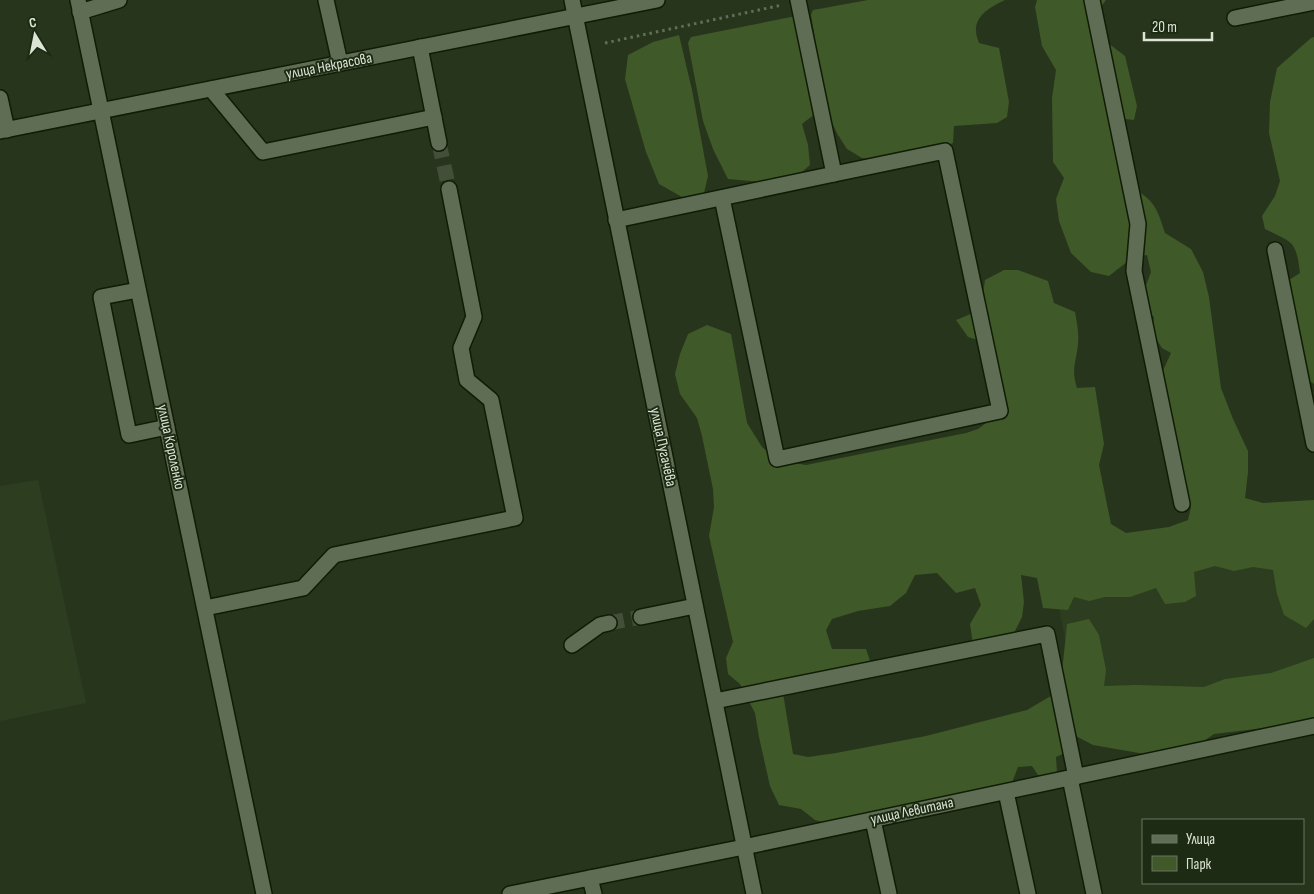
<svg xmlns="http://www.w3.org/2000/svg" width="1314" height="894" viewBox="0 0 1314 894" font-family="'Sofia Sans Condensed',sans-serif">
<rect width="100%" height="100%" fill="#28351d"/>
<!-- built -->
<g fill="#2d3e20">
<polygon points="38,480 86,703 0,721 0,486"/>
<polygon points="1314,547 1314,695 1086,742 1050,564"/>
</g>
<!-- green -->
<g fill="#3f5928">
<path d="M 868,0 L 1005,0 C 992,6 975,15 976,31 C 976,35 978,40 979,43 L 999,48 L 1009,102 L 1007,117 L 997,123 L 954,126 L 953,143 L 936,151 L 885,161 L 862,158 L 847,149 L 838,135 L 828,115 L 811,15 L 813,10 Z"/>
<path d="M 1037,0 L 1106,0 L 1094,16 L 1108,43 L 1125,56 L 1137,106 L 1134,120 L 1117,118 L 1128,185 C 1154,200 1156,205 1165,233 L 1191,249 L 1203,272 L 1209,297 L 1221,388 L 1233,419 L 1248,451 L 1248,472 L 1245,498 L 1263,503 L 1314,500 L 1314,619 L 1306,628 L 1284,615 L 1277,594 L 1273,570 L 1253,567 L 1234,571 L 1215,566 L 1194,572 L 1196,596 L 1185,602 L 1165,604 L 1156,588 L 1130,597 L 1105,597 L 1089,601 L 1074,597 L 1068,610 L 1043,608 L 1037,578 L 1021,575 L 1024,602 L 1022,617 L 1010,641 L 973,644 L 970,624 L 981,605 L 975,588 L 956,593 L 937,573 L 915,575 L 906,593 L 890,606 L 858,611 L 832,619 L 826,630 L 832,649 L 866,649 L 870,661 L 854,673 L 781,681 L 793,754 L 808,757 L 836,753 L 926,736 L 1027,710 L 1056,693 L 1062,672 L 1067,624 L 1089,619 L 1099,635 L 1106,670 L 1104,686 L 1136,685 L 1204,687 L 1225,679 L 1271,673 L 1314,658 L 1314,722 L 1214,734 L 1204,741 L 1145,754 L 1093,745 L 1072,734 L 1067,752 L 1056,757 L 1057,773 L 1042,781 L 1032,766 L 1018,767 L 1013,780 L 1005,790 L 902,805 L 893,810 L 831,824 L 815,820 L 801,809 L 779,805 L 770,786 L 759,737 L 755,713 L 740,684 L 728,674 L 726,658 L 733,642 L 709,536 L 714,507 L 713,489 L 702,436 L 697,418 L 680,394 L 675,374 L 680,354 L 688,334 L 707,325 L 731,334 L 747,423 L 762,447 L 777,460 L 806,465 L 966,433 L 978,429 L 993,418 L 990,395 L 978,340 L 968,337 L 956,320 C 983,310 981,307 985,280 L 1004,270 L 1018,270 L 1048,281 L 1054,303 L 1075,312 C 1077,323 1079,333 1078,344 C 1076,363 1071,369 1077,388 L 1095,387 L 1104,444 L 1099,465 L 1111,524 L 1126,533 L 1169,527 L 1188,520 L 1191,507 L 1173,440 L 1174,424 L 1168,418 L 1160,377 L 1171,353 L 1162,348 L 1152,333 L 1154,317 L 1139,304 L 1151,272 L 1147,255 L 1132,258 L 1109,276 L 1091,272 L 1071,253 L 1059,221 L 1056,199 L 1064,178 L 1053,162 L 1052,98 L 1056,70 L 1042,46 L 1035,7 Z"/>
<polygon points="796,16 820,110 802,124 808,145 810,165 802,172 762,182 728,179 713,149 703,121 688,43 691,37"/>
<polygon points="679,35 692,90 708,176 704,193 682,197 659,184 646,152 625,79 628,55 653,42"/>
<path d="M 1314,37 L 1314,384 L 1311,382 L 1294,379 L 1292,358 L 1283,334 L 1277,304 L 1278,287 L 1300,273 C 1296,240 1293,243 1265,229 L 1262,216 L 1275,196 L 1280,181 L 1269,133 L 1270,102 L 1277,68 L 1311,38 Z"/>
</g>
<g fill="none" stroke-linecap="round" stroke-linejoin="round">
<!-- minor-tunnel -->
<g stroke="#434f39" stroke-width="15" stroke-dasharray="15 8" stroke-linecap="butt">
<polyline points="439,143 449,189"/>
<polyline points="609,623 641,617"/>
</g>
<!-- minor casing -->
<g stroke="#101c06" stroke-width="18">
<g id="minor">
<polyline points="78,0 264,894"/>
<polyline points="326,0 340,63"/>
<polyline points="572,0 754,894"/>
<polyline points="1092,0 1138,224 1134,271 1182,504"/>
<polyline points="80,12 119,0"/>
<polyline points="1235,18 1314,2"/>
<polyline points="420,47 439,143"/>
<polyline points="211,89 263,152 434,117"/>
<polyline points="0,98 7,130"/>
<polyline points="0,131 657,0"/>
<polyline points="722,198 777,459 1000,411 945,151 834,174"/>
<polyline points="616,220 834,174 798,0"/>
<polyline points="1275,250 1314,444"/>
<polyline points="138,290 101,297 129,435 167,427"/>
<polyline points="205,608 303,588 334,555 515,518 491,400 467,380 461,348 474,317 449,189"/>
<polyline points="641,617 695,606"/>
<polyline points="572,645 600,625 609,623"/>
<polyline points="715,701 1047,634 1076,777"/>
<polyline points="1070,778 1094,894"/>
<polyline points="1006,792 1028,894"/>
<polyline points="873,820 889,894"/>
<polyline points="590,878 594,894"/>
<polyline points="510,894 744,847 1314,726"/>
</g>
</g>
<!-- path -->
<polyline stroke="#636e59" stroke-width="3" stroke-dasharray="2.5 4" stroke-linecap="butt" points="605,43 782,5"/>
<!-- minor -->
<use href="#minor" stroke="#5e6d53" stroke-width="15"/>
</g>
<g text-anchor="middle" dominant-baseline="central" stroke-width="4" stroke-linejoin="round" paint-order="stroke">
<!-- street labels -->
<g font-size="15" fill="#dce4d5" stroke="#1e2b14">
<text transform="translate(329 66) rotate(-11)">улица Некрасова</text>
<text transform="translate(171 447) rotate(78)">улица Короленко</text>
<text transform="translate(663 447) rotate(78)">улица Пугачёва</text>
<text transform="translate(912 811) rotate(-12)">улица Левитана</text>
</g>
</g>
<!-- legend -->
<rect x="1142" y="819" width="162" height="65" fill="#1e2b14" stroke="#6a7561"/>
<rect x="1152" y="835" width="25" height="8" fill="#5e6d53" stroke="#6a7561"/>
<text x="1186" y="844" font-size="15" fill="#dce4d5">Улица</text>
<rect x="1152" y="856" width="25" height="15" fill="#3f5928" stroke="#6a7561"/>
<text x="1186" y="869" font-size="15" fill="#dce4d5">Парк</text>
<!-- north arrow -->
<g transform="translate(35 35) rotate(350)" stroke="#1e2b14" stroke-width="4" paint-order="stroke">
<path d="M0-4L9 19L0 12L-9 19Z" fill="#dce4d5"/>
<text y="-8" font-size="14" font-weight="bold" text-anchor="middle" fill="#dce4d5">С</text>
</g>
<!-- scale -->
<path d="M1144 32v8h68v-8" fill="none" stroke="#dce4d5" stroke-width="2.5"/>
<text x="1152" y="32" font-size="15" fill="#dce4d5" stroke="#1e2b14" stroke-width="4" paint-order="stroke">20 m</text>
</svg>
